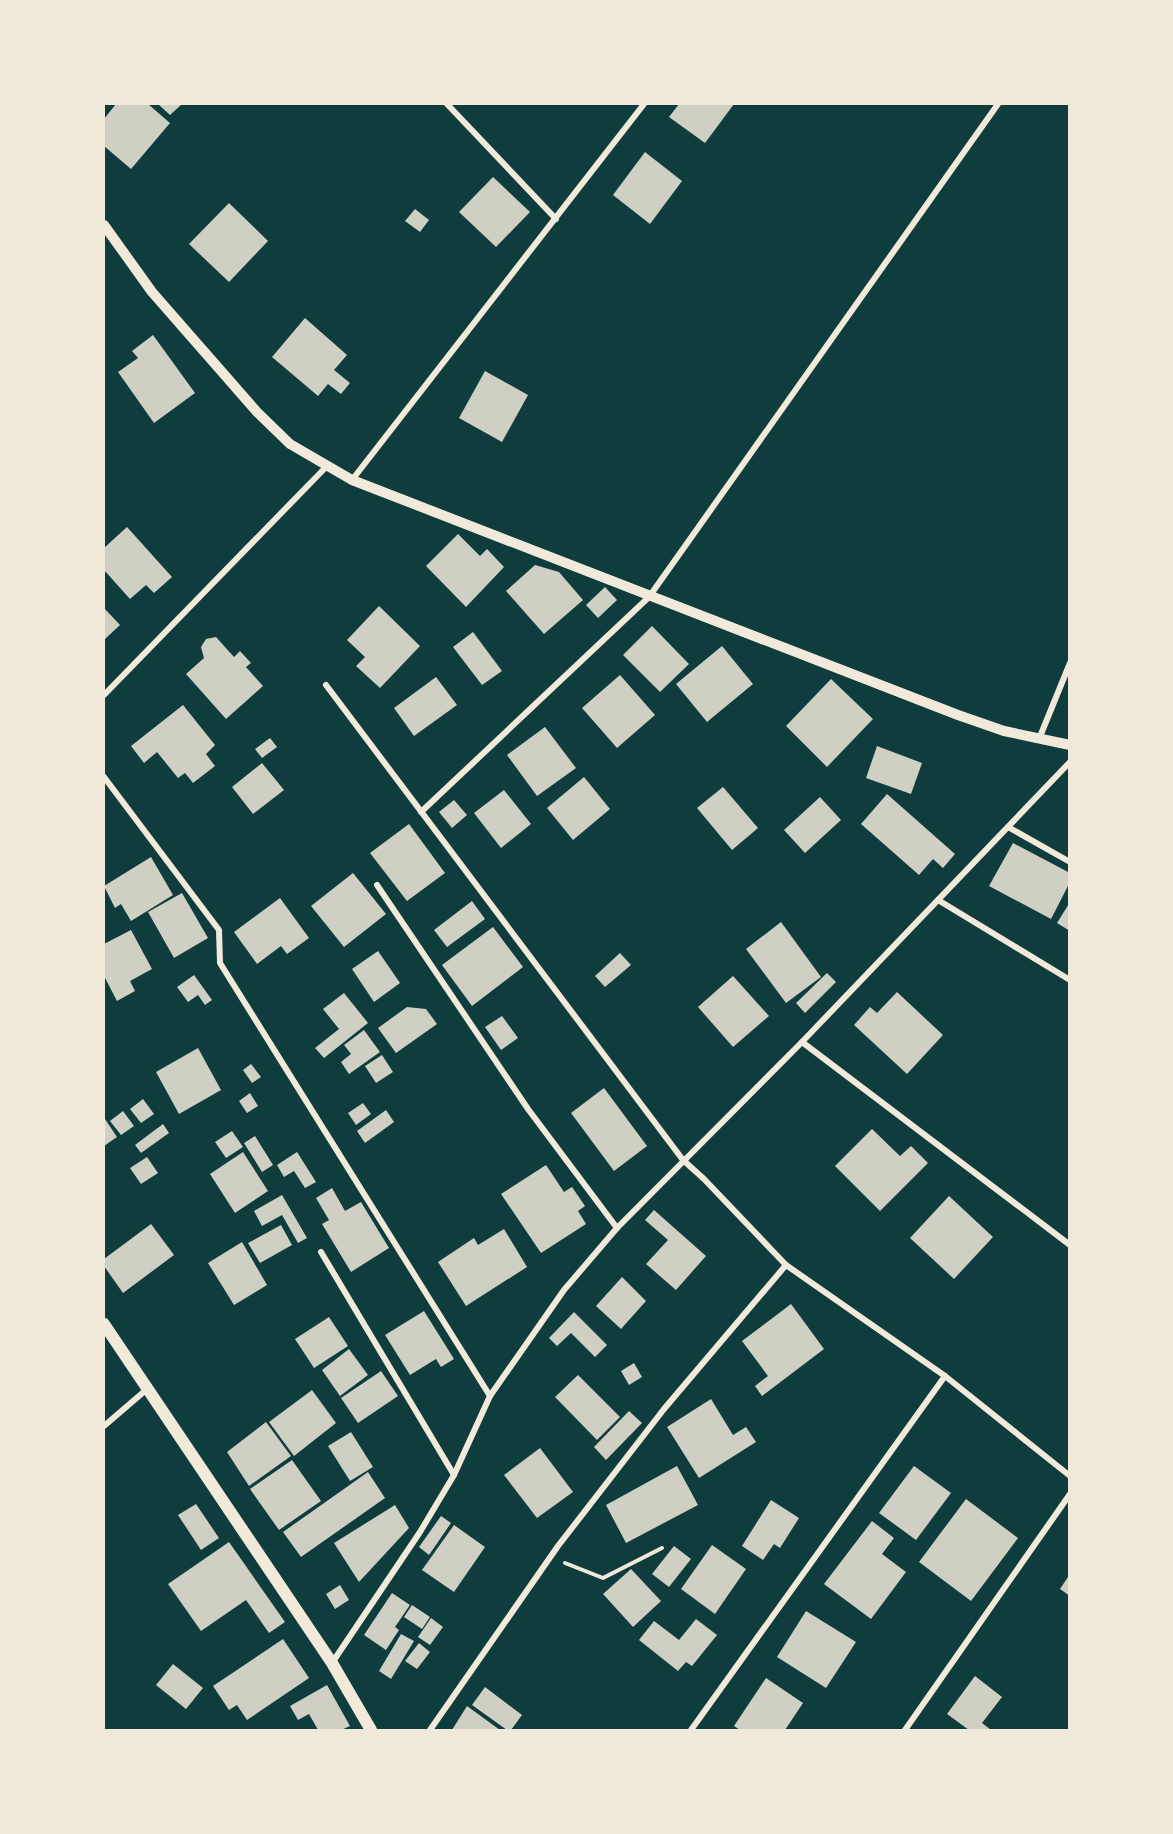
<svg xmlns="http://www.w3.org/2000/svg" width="1173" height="1834" viewBox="0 0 1173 1834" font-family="Karla,sans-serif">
<rect width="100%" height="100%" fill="#0f3d3e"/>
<!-- building -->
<g fill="#cfcfc3">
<polygon points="116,104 148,104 170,123 131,169 104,146 104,119"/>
<polygon points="158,104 182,104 170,115"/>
<polygon points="679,104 734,104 705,143 669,117"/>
<polygon points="645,152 682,181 650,224 613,195"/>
<polygon points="493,177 530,212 496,247 459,212"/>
<polygon points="229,203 268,241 229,282 189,244"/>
<polygon points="415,209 429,220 420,232 405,221"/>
<polygon points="305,318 347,355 334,370 350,383 341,394 328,384 318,396 272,357"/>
<polygon points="153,335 195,393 154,423 118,372 138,358 132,351"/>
<polygon points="485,371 528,395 502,442 459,418"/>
<polygon points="127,527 172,577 154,593 146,585 130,599 104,570 104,548"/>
<polygon points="458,534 480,556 487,549 504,567 466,607 426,566"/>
<polygon points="535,565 559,572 583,600 544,634 506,591"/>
<polygon points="605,587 617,600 598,618 586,605"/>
<polygon points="379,606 420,646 380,688 356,666 365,657 347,640"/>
<polygon points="104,608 120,625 105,639 104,637"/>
<polygon points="652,626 689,664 660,692 623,655"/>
<polygon points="473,632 502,671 482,685 453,647"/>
<polygon points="216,637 234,657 240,651 251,663 246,667 263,686 226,719 186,674 204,658 201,647 206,639"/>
<polygon points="722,646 753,684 707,722 676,684"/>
<polygon points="620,675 655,715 617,748 582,708"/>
<polygon points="436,677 457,705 414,736 394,708"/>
<polygon points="831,679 873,719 827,767 786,726"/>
<polygon points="183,705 215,745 206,754 215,766 193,783 185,773 178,778 157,752 144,763 131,746"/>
<polygon points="545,727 576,768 537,796 507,755"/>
<polygon points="270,738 277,747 262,758 255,749"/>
<polygon points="877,746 922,763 911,794 866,778"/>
<polygon points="262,763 284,790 253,814 232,787"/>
<polygon points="584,777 610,809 573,840 547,808"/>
<polygon points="723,787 758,828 732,850 697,808"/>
<polygon points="504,790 531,824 501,848 474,813"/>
<polygon points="887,794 955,854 943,868 933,859 919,875 861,824"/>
<polygon points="820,797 841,820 805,853 784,830"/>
<polygon points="454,800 467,815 452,828 439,812"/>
<polygon points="409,824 445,873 407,901 370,853"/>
<polygon points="1013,843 1070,873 1070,882 1051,919 989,886"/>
<polygon points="151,857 173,895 131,921 121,904 115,908 104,886"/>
<polygon points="353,873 386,914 344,947 311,906"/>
<polygon points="182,893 208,938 174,958 148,912"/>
<polygon points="280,898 309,938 287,954 281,946 257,964 234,932"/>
<polygon points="472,901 485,919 447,947 434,930"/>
<polygon points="1070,902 1070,931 1057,923"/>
<polygon points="781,922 821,977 786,1003 746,949"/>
<polygon points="493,927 523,967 472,1006 442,965"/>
<polygon points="131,930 152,969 130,981 135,991 117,1001 104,976 104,944"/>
<polygon points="378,951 400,983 374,1002 352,969"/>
<polygon points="620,953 631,965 605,987 595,976"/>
<polygon points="827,973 836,982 805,1013 796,1003"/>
<polygon points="194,975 212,1000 205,1005 198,995 188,1002 177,987"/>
<polygon points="733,976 769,1016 733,1047 698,1007"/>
<polygon points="897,992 943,1035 907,1074 854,1025 870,1007 877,1013"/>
<polygon points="344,993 368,1023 324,1058 315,1048 339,1029 323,1009"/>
<polygon points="407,1007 426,1009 437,1024 396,1053 378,1028"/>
<polygon points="502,1016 518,1038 501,1050 485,1027"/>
<polygon points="364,1030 380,1052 349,1074 341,1062 351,1054 344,1045"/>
<polygon points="198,1048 221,1090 179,1114 156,1072"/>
<polygon points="382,1055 393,1072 376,1083 365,1066"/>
<polygon points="251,1064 261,1077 252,1083 243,1070"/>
<polygon points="604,1088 647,1146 614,1171 571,1113"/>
<polygon points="250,1093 258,1106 247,1113 239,1101"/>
<polygon points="143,1099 154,1114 141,1123 130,1109"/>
<polygon points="363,1103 371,1114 356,1125 348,1113"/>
<polygon points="386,1110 394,1122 365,1143 357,1131"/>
<polygon points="123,1111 134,1126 121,1135 110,1121"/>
<polygon points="105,1119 117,1137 104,1146 104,1120"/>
<polygon points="163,1124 169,1133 141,1153 135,1145"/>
<polygon points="872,1129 900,1156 911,1146 928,1163 880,1211 835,1166"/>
<polygon points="232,1131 243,1147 226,1158 215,1142"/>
<polygon points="255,1136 273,1165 262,1172 244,1143"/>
<polygon points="243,1152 268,1191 235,1213 210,1174"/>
<polygon points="297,1152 316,1182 305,1188 294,1171 284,1177 277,1165"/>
<polygon points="147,1157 158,1173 141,1184 130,1168"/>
<polygon points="546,1165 564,1192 572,1187 585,1206 578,1211 586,1224 541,1253 501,1194"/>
<polygon points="332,1188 345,1211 361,1202 389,1248 351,1272 322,1224 329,1220 316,1198"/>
<polygon points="282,1195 307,1238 298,1243 282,1215 262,1226 254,1211"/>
<polygon points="949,1196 993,1237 954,1279 910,1238"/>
<polygon points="654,1210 706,1256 676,1290 646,1264 668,1240 645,1220"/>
<polygon points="151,1224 174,1255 123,1293 104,1266 104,1259"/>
<polygon points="281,1225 292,1245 260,1263 248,1243"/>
<polygon points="504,1229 527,1267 466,1306 438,1262 474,1238 478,1245"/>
<polygon points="242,1242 267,1285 234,1305 208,1263"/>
<polygon points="622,1277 646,1301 621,1329 596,1306"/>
<polygon points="791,1304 824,1349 762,1396 755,1386 768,1376 742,1341"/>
<polygon points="424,1311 454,1359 441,1367 436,1359 410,1375 385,1335"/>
<polygon points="574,1312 607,1345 595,1357 571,1333 557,1346 549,1338"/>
<polygon points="329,1317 348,1346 314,1368 295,1339"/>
<polygon points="349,1349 368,1375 340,1396 322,1370"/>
<polygon points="634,1363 642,1377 629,1385 621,1371"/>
<polygon points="381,1371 398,1396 358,1423 341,1398"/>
<polygon points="578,1375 620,1417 597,1440 555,1397"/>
<polygon points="312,1390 336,1423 294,1456 269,1422"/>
<polygon points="711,1399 733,1435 746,1427 756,1442 699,1478 667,1427"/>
<polygon points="629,1411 642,1423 606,1460 594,1447"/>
<polygon points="266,1422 291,1456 249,1486 227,1452"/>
<polygon points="351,1432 373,1467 350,1481 328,1446"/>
<polygon points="540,1448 573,1492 537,1518 504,1475"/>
<polygon points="292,1460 321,1501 279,1530 250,1489"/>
<polygon points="677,1466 698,1505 626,1543 606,1505"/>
<polygon points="914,1466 951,1493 916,1540 879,1513"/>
<polygon points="368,1472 385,1498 301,1557 283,1532"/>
<polygon points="966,1499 1018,1538 971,1601 919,1562"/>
<polygon points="771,1500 799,1518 780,1548 774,1544 763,1560 742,1546"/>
<polygon points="196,1504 219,1538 201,1550 178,1515"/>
<polygon points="395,1505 409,1528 359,1582 334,1543"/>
<polygon points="441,1516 451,1523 429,1555 419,1547"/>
<polygon points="872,1521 894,1538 882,1554 906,1572 871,1619 824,1584"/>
<polygon points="454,1525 485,1547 454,1592 422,1570"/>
<polygon points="229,1542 285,1622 269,1633 246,1600 201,1631 168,1584"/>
<polygon points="712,1545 746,1569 715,1614 681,1589"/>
<polygon points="674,1546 691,1559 669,1587 652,1574"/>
<polygon points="631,1569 661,1601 633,1627 603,1594"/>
<polygon points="1070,1574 1070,1596 1060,1589"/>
<polygon points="340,1585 349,1600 335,1609 326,1594"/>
<polygon points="392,1593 410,1605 395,1627 399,1630 386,1650 364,1635"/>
<polygon points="412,1605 430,1617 422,1629 404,1617"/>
<polygon points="806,1611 856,1642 826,1688 777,1657"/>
<polygon points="431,1618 443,1627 430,1645 418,1637"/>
<polygon points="696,1619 717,1635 692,1666 686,1662 678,1671 639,1640 654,1621 679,1640"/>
<polygon points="401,1634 414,1641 391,1679 379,1671"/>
<polygon points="283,1639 309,1678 247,1720 237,1705 229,1710 213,1686"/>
<polygon points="419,1643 430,1652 417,1669 405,1661"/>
<polygon points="173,1664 203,1688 186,1709 156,1685"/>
<polygon points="975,1676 1002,1697 982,1723 991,1730 969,1730 947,1714"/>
<polygon points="766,1678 803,1703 785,1730 740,1730 734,1726"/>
<polygon points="327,1685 350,1726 341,1730 318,1730 309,1714 298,1720 290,1706"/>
<polygon points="485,1687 522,1715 511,1730 507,1730 472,1705"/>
<polygon points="467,1706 500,1730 452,1730"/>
</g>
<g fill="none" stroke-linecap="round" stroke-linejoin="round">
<!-- path -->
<polyline stroke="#f1e9da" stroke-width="4" points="565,1563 603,1578 662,1548"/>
<!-- minor -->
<g stroke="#f1e9da" stroke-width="6">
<polyline points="447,104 556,219"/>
<polyline points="352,480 644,104"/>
<polyline points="326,685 683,1160 704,1179 786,1265 945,1376 1070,1476"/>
<polyline points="104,695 327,466"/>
<polyline points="1039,739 1070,663"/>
<polyline points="104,777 219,930 220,963 490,1396"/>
<polyline points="421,812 649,597 998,104"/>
<polyline points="1008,827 1070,862"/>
<polyline points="377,885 528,1109 617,1228"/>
<polyline points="938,900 1070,980"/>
<polyline points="802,1042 1070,1245"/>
<polyline points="321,1252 454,1475"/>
<polyline points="104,1426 146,1390"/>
<polyline points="332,1663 420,1532 454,1475 490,1396 564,1290 617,1228 802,1042 1070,762"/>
<polyline points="430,1730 558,1546 664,1409 786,1265"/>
<polyline points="691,1730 945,1376"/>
<polyline points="905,1730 1070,1494"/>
</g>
<!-- tertiary -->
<polyline stroke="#f1e9da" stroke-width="10" points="104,225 152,292 257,412 290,444 352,480 958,715 1004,731 1070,745"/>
<!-- secondary -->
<polyline stroke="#f1e9da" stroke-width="12" points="104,1324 332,1663 371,1730"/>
</g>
<!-- border -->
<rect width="1173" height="1834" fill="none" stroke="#f1e9da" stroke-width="210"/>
</svg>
